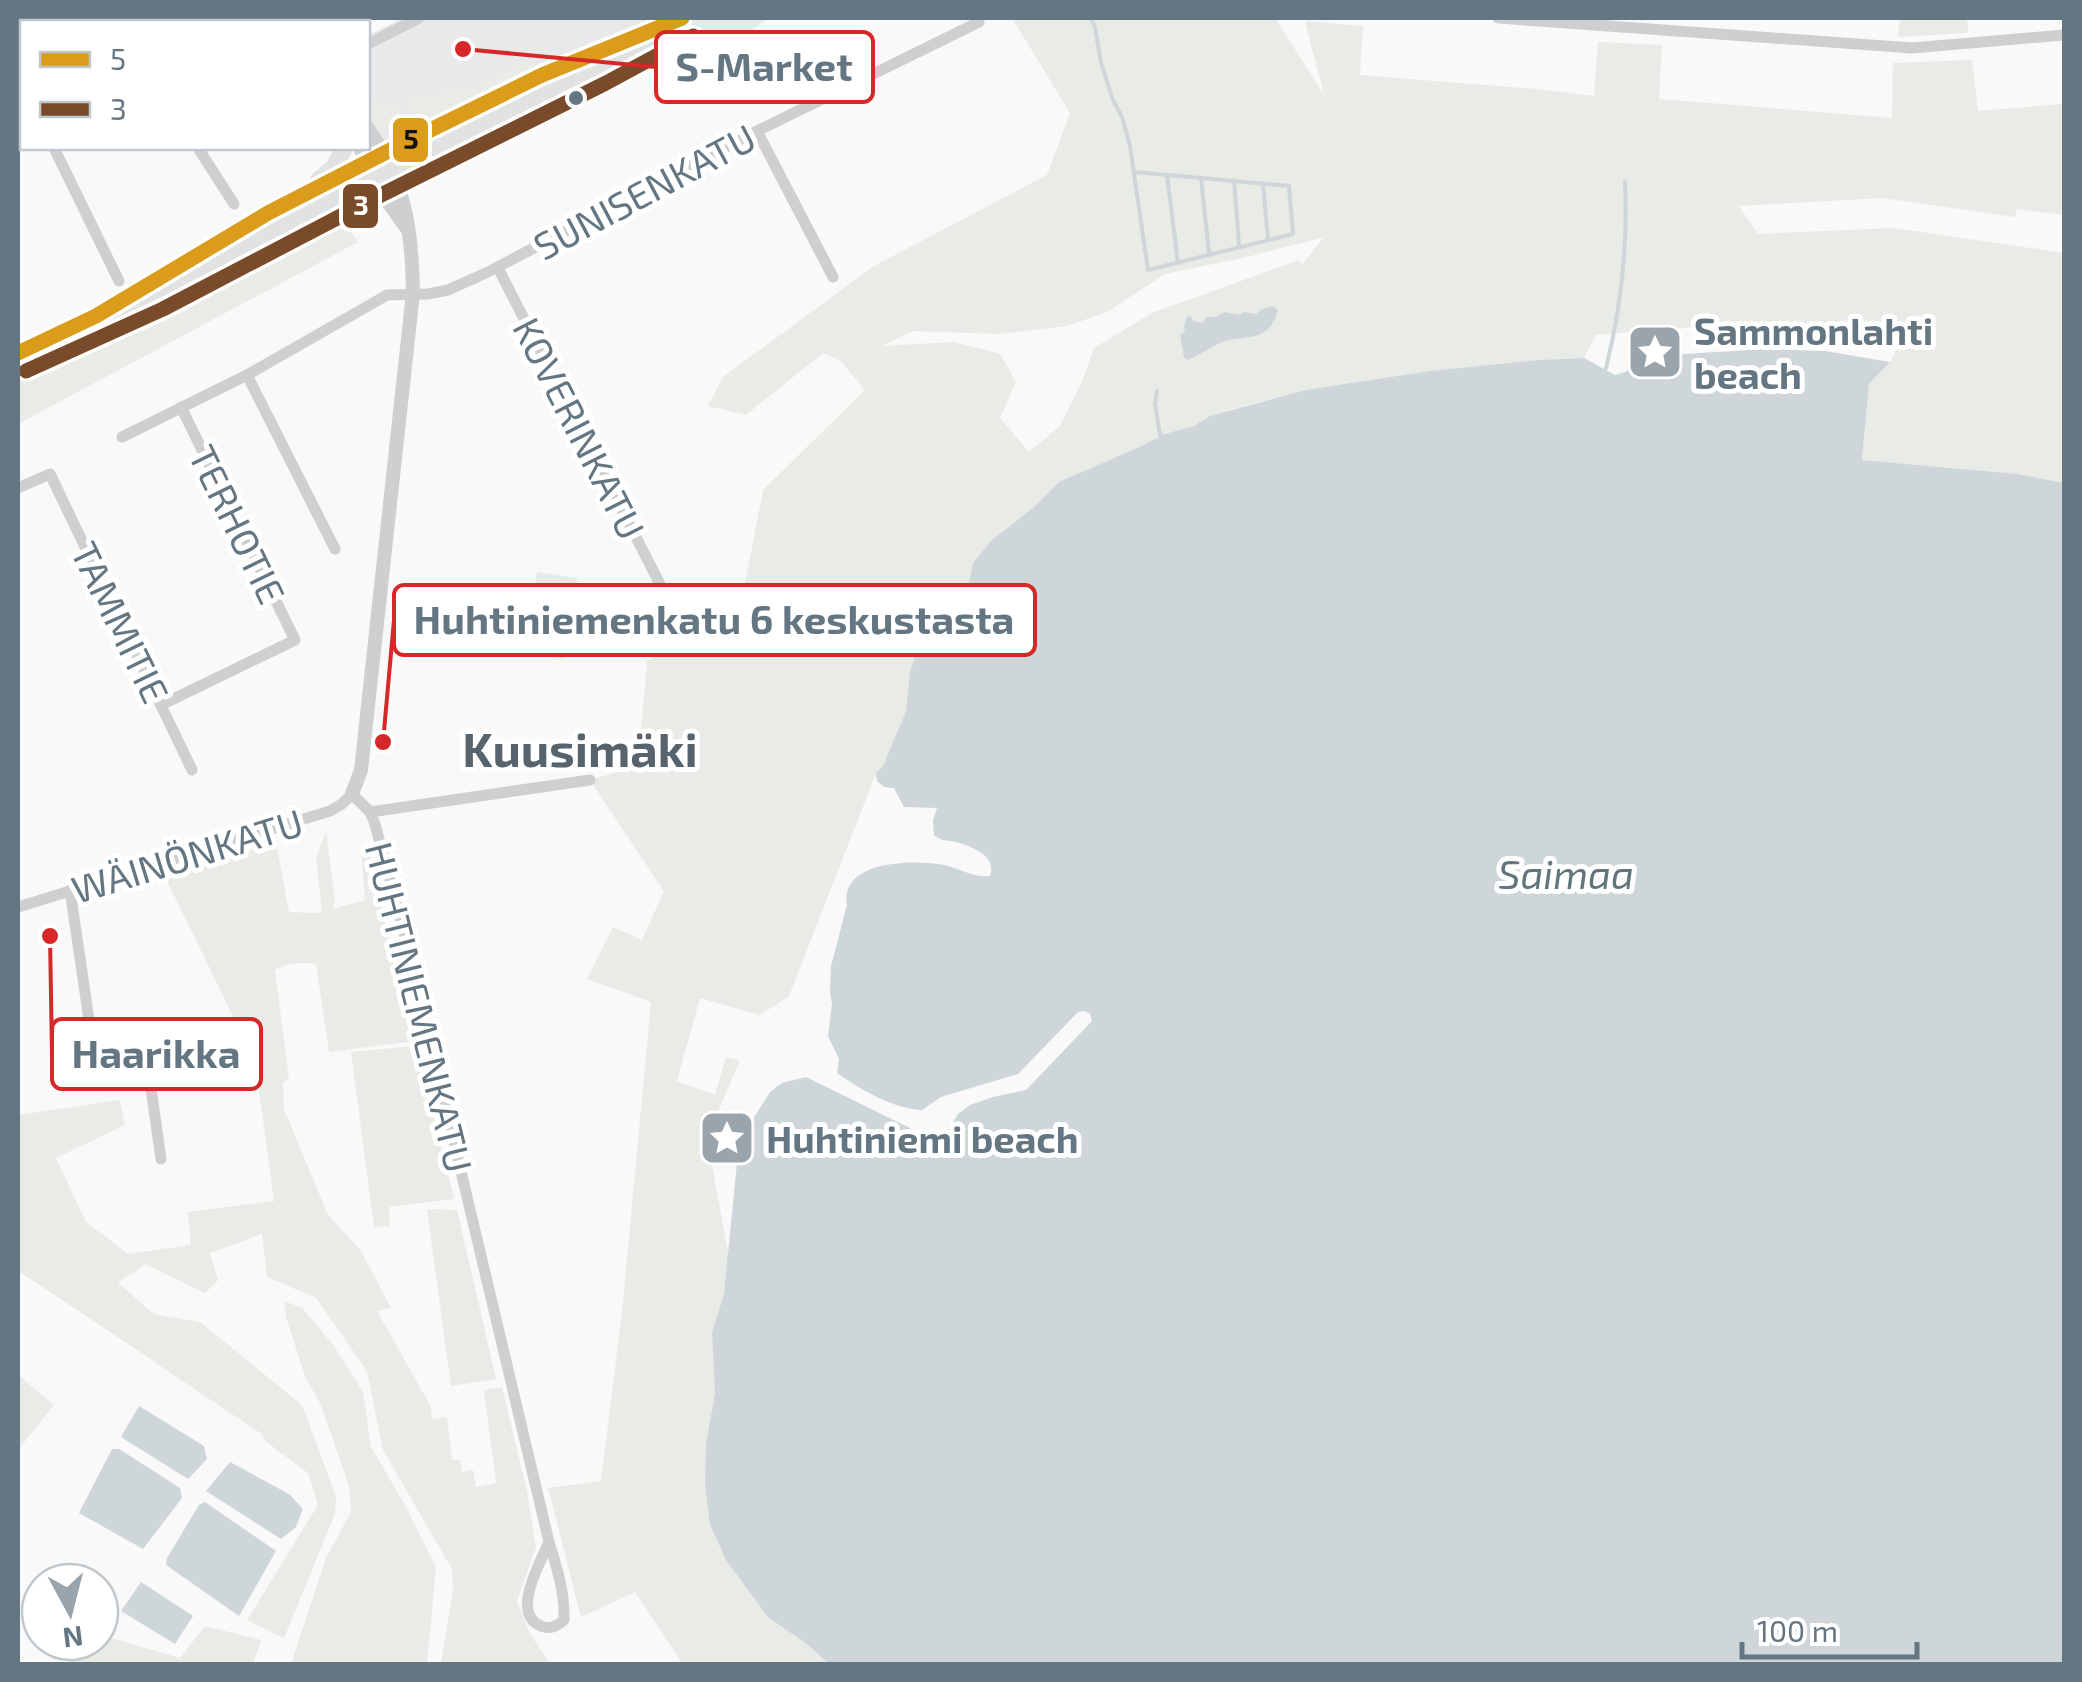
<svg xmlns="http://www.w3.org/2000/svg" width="2082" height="1682" viewBox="0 0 2082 1682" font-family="'Exo 2',sans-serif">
<rect width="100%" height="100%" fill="#f9f9f9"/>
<!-- built -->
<polygon fill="#e8e9e9" points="403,18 769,18 746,34 599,88 545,115 439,162 384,196 355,148 368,148 368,35"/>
<!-- green -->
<g fill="#e8ebe6" fill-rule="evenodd">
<path d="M 1012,18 L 1275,18 L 1324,95 L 1305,21 L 1363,26 L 1360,75 L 1536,89 L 1594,96 L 1598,42 L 1662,45 L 1659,99 L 1892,118 L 1893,63 L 1972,60 L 1978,111 L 2064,104 L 2064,215 L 2017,209 L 2015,217 L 1883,198 L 1739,206 L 1758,234 L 1894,228 L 2064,253 L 2064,483 L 2018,474 L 1862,460 L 1869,384 L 1890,362 L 1902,339 C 1808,315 1692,327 1596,335 L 1584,358 L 1538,360 L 1429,371 L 1305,390 L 1228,410 L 904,807 L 894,788 L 884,787 L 875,776 L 789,996 L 760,1015 L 700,998 L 677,1081 L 715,1095 L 726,1057 L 740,1060 L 712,1126 L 709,1149 L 729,1258 L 724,1294 L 712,1332 L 715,1393 L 706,1444 L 705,1484 L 807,1644 L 829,1664 L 683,1664 L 635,1592 L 581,1617 L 548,1488 L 601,1481 L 622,1312 L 651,1002 L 587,979 L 613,927 L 642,940 L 664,891 L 590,780 L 638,766 L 647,661 L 739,615 L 763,490 L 865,390 L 841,361 L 823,353 L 746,415 L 708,406 L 723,377 L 874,266 L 1047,175 L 1070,113 ZM 1324,237 L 1302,265 L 1299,260 L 1152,313 L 1094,348 L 1081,384 L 1060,426 L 1029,452 L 1000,418 L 1016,382 L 1000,354 L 954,342 L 881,346 L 914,331 L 1000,334 L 1067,326 L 1107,312 L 1165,274 L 1247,257 Z"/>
<polygon points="1900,18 1967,18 1968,33 1898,37"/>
<polygon points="526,59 533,61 537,69 420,124 403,97 459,89 483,82"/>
<path d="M 383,99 L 396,104 L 412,129 C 394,139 379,130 368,116 L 368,103 Z"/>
<polygon points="343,220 358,242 18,424 18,372"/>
<polygon points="537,572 577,578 564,659 524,652"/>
<path d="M 326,832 L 335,901 L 333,909 L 365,900 L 361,848 L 368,846 L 391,950 L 415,1041 L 329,1052 L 316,964 C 304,962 286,963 275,970 L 289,1079 L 283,1082 L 284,1109 L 328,1215 L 361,1251 L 391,1308 L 377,1311 L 431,1407 L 432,1419 L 447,1417 L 452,1460 L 460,1460 L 462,1472 L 473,1470 L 476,1487 L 496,1483 L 484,1390 L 502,1387 L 527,1491 L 536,1547 L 517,1601 L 529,1632 L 550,1664 L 441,1664 L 453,1591 L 452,1569 L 383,1450 L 367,1371 L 316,1298 L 267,1277 L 262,1234 L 210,1253 L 218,1280 L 205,1293 L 145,1264 L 118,1283 L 154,1314 L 200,1322 L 302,1405 L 336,1496 L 335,1514 L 284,1638 L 247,1620 L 318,1505 L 308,1473 L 265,1441 L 262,1434 C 180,1380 100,1324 18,1271 L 18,1115 L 120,1100 L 125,1125 L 56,1158 L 86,1222 L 128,1254 L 191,1245 L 188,1212 L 274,1201 L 255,1061 L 165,877 L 276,842 L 289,912 L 315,913 L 322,912 L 316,858 Z"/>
<polygon points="416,1046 454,1199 389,1207 390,1226 374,1227 351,1052"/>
<polygon points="427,1209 457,1210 496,1379 451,1386"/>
<polygon points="284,1301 302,1308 334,1346 363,1392 371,1447 405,1505 436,1568 427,1664 291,1664 326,1558 351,1512 349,1486 321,1405 305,1376 286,1317"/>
<polygon points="18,1375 54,1405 18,1450"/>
<polygon points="205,1626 261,1640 253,1664 67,1664 72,1654 108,1637 180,1658"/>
</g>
<!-- water -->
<g fill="#ced6d9">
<path d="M 1273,306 L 1278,310 C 1268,347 1243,332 1218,344 C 1208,349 1199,355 1188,360 L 1184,357 L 1180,334 L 1185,332 L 1184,326 L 1187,317 L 1190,316 L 1194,321 L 1202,323 L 1207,317 L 1215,317 L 1225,312 L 1238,315 L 1245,312 L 1256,314 L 1262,309 Z"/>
<path d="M 1766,349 L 1825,351 L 1890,362 L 1869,384 L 1862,460 L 2018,474 L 2064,483 L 2064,1664 L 829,1664 L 807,1644 L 768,1617 L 726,1560 L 710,1524 L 705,1484 L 706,1444 L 715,1393 L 712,1332 L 724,1294 L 738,1153 L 748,1127 L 770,1092 L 782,1083 L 806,1077 L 910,1128 L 929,1142 L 941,1141 L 958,1114 L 970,1105 L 993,1097 L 1026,1090 L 1092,1021 L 1090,1014 L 1085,1011 L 1078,1012 L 1018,1074 L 941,1097 L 922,1110 C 893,1109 860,1089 837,1073 L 839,1059 L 828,1036 L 832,1004 L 830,992 L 831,966 L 847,905 C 839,860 914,859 944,865 C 959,868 974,878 990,876 C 997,858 976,848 959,843 C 948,839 943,843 934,835 L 933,820 L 937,808 L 904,807 L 894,788 L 884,787 L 877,781 L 876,773 L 883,766 L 906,712 L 910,672 L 920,642 L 943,621 L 955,597 L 969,582 L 973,563 L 991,541 L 1033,508 L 1059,482 L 1135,449 L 1165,434 L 1194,426 L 1210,416 L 1305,390 L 1429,371 L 1538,360 L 1584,358 L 1615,375 C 1630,372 1639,363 1652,356 Z"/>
<polygon points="139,1406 204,1446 207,1459 188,1479 121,1437"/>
<polygon points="112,1449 119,1449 180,1488 182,1498 143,1549 79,1513"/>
<polygon points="230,1462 289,1494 303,1509 296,1527 281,1539 206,1491"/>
<polygon points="205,1502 276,1551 239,1616 166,1565 167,1558 199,1505"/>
<polygon points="141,1582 193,1616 175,1644 121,1611"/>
</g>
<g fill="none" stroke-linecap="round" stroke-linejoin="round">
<!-- stream -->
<g stroke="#ced6d9" stroke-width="4">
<polyline points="1091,18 1095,27 1101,63 1113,100 1122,117 1130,146 1148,270 1293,234 1289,186 1135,172"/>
<polyline points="1167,175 1178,263"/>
<polyline points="1201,178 1209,253"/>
<polyline points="1234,180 1239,245"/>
<polyline points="1263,183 1268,240"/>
<path d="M 1606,368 C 1621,308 1628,245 1625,182"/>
<polyline points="1157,391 1155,404 1161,440"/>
</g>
<!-- minor -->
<g stroke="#cecfd0" stroke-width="11">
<polyline points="116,18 119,22"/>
<polyline points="1498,18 1912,48 2064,35"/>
<polyline points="368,44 419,18"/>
<polyline points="18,74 22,84"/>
<polyline points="757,131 833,277"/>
<polyline points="54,148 119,281"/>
<polyline points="198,148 234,204"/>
<polyline points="498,268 662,588"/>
<polyline points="247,375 335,549"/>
<polyline points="122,437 247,375 387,295 428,294 448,290 488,272 757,131 979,22"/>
<polyline points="18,488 50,474 192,770"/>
<polyline points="161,705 295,640 181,407"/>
<polyline points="370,812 590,780"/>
<polyline points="70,890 98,1081 149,1074 161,1159"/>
<path d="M 18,907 L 330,811 L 342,804 L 352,794 L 370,812 L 375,824 L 406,940 L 549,1542 C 557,1568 565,1593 564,1620 C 557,1626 550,1630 541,1626 C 510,1614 541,1561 549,1542"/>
</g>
<!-- tertiary -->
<g stroke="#cecfd0" stroke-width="14">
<polyline points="300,18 303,22"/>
<polyline points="360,148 384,196 407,229"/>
<path d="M 352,794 L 361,770 L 413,293 C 412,226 405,184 368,128"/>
</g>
<!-- primary -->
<g stroke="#e1e2e2" stroke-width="18">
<polyline points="319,180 334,168 344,148"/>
<path d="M 182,264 C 246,225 311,191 378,157 C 451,119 524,83 600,51"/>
<polyline points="18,353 154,291 374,176 597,65 683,18"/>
</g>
<!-- bus-1 casing -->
<g stroke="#fff" stroke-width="22">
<polyline id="bus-1" points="18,353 96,316 268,213 406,142 542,75 682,18"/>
</g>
<!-- bus-2 casing -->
<g stroke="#fff" stroke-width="22">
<polyline id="bus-2" points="26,371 163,309 383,194 606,83 693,36"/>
</g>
<!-- bus-1 -->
<use href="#bus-1" stroke="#da9c1a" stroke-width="15"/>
<!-- bus-2 -->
<use href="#bus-2" stroke="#7a4b2a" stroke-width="15"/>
</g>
<!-- icons -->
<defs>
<g id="sight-square" transform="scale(2.875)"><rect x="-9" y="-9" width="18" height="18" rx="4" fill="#99a4ac" stroke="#fff"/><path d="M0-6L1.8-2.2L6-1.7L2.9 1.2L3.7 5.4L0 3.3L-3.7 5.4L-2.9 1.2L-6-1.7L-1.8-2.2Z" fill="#fff"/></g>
</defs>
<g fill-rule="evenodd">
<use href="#sight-square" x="1655" y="352"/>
<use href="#sight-square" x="727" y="1138"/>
</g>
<!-- markers -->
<circle fill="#657683" stroke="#fff" stroke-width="4" cx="576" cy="98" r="9"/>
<g text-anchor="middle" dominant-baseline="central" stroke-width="10" stroke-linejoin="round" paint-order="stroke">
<!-- street labels -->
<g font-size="38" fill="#657683" stroke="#fff">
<text transform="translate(644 191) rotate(-28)">SUNISENKATU</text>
<text transform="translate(580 428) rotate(63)">KOVERINKATU</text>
<text transform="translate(238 524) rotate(64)">TERHOTIE</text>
<text transform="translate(121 622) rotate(64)">TAMMITIE</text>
<text transform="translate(187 855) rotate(-17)">WÄINÖNKATU</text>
<text transform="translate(420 1007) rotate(76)">HUHTINIEMENKATU</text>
</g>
<!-- poi labels -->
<g font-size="38" font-weight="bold" fill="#657683" stroke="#fff" text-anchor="start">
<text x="1694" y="330">Sammonlahti<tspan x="1694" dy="44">beach</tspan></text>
<text x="766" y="1138">Huhtiniemi beach</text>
</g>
<!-- water labels -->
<g font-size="40" font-style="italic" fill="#60757c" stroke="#fff">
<text x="1566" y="873">Saimaa</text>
</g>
<!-- district labels -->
<g font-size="48" font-weight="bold" fill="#57646e" stroke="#fff">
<text x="580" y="748">Kuusimäki</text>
</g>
</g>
<!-- callouts -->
<path fill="none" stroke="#d62828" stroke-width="4" d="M463 49L656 67M383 742L394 620M50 936L52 1054"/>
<g fill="#d62828" stroke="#fff" stroke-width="4">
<circle cx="463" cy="49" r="10"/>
<circle cx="383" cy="742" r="10"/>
<circle cx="50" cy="936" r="10"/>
</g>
<g fill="#fff" stroke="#d62828" stroke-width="4">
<rect x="656" y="32" width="217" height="70" rx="10"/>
<rect x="394" y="585" width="641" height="70" rx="10"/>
<rect x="52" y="1019" width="209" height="70" rx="10"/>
</g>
<g font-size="40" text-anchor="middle" font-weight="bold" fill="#657683">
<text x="764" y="81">S-Market</text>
<text x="714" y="634">Huhtiniemenkatu 6 keskustasta</text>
<text x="156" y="1068">Haarikka</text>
</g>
<g stroke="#fff" stroke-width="4">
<rect x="391" y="116" width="39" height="48" rx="10" fill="#da9c1a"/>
<rect x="341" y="182" width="39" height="48" rx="10" fill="#7a4b2a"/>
</g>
<g font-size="28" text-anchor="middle" font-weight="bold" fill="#fff">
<text x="361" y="215">3</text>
</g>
<g font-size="28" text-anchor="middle" font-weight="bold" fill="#111">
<text x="411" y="149">5</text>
</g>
<!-- border -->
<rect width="2082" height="1682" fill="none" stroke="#657683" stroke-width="40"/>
<!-- legend -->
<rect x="20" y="20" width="350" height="130" fill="#ffffff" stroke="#c1c8cd" stroke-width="2.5"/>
<rect x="40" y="52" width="50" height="15" fill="#da9c1a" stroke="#c1c8cd" stroke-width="2.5"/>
<text x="110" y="70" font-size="30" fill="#657683">5</text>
<rect x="40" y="102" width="50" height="15" fill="#7a4b2a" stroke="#c1c8cd" stroke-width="2.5"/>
<text x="110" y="120" font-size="30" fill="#657683">3</text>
<!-- north arrow -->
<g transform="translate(70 1612) rotate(173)"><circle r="48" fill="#ffffff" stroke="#c1c8cd" stroke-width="2.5"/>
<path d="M0-8L18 38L0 25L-18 38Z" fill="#99a4ac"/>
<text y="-15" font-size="28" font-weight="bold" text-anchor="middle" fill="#657683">N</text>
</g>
<!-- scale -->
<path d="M1742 1642v15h175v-15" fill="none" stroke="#657683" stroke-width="5"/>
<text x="1757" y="1642" font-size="30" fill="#657683" stroke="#ffffff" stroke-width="8" paint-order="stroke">100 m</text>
</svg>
